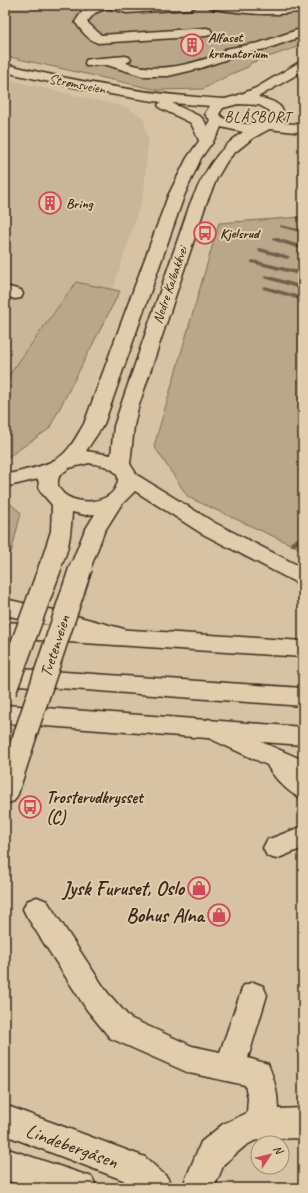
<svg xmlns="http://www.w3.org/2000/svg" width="308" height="1193" viewBox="0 0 308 1193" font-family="Caveat,sans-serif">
<rect width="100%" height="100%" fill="#d7c3a4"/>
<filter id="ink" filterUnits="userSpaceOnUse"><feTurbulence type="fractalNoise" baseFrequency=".025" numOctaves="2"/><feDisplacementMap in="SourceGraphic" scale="8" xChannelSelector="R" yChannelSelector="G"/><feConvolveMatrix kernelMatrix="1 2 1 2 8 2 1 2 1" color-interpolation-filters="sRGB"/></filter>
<g filter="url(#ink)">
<!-- built -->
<polygon fill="#c9b597" points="5,79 125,107 143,117 148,139 144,193 113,289 76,282 5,381"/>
<!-- green -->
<g fill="#baa78a" stroke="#7a6854">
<polygon points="5,5 303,5 303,45 251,63 248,67 231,74 203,89 158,90 5,56"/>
<polygon points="303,217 303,550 188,497 154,446 219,223"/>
<polygon points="76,282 120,291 49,429 5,459 5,381"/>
<polygon points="5,499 21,513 11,553 5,552"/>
</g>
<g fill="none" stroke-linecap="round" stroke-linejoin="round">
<!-- stream -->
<g fill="#6f5e4b" fill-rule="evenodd">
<polygon points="280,225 303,230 303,233 280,227"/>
<polygon points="274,237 303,246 303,250 272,240 272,238"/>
<polygon points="260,248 289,256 290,257 287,259 258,251 258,249"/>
<polygon points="253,260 303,272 303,276 251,263 251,261"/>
<polygon points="266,275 303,286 303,290 264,278 263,277"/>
<polygon points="265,286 303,297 303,301 263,289 262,288"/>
<polygon points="301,536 303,536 303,541 295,546 291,546 290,544 291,542"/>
</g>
<!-- minor-tunnel -->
<g stroke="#b8a489" stroke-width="13" stroke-dasharray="13 6" stroke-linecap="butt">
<polyline points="211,38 218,49"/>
<polyline points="176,56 196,54"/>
</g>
<!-- minor casing -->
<g stroke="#3b2a1e" stroke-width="3">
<g id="minor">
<path d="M 94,5 L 197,5 L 195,7 L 191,9 L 127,13 L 107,8 L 95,13 L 87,22 L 101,35 L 206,28 L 210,29 L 212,32 L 210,35 L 206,36 L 98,43 C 88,40 81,30 75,22 L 81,13 Z"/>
<path d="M 207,5 L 239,5 L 269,7 L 303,5 L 303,11 C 272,17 244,13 213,9 L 209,7 Z"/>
<path d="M 303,28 L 303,36 L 266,49 L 248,52 L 198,69 L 168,76 L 143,76 L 107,65 L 86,66 L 85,63 L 86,60 L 91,59 L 125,56 L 129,57 L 131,60 L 126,63 C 160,74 192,64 223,53 L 225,49 L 259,43 Z"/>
<polygon points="5,286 21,290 23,294 21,298 15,299 5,296"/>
<polygon points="5,599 54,610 124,629 127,635 124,641 116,643 54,626 5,615"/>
<path d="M 209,719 L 303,760 L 303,799 C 289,794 274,778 267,765 L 200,734 L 197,728 L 200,722 Z"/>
<polygon points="303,826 303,848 276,859 267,856 263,848 267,840"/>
<path d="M 37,897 L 47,901 L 107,992 L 130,1018 L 192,1046 L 220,1052 L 243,986 L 253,982 L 263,986 L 267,995 L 248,1058 L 268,1064 C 274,1078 278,1093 278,1109 L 303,1108 L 303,1138 L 262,1139 L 254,1141 L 245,1146 L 224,1164 L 214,1188 L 182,1188 L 201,1142 L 223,1124 L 247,1113 L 248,1098 L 245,1085 L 189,1073 L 110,1038 L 87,1010 L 27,917 L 23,909 L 27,901 Z"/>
<polygon points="5,1105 145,1157 167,1177 172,1188 132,1188 123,1180 5,1135"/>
<polygon points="5,1148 92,1177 97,1188 31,1188 5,1180"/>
</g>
</g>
<!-- major casing -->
<g stroke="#3b2a1e" stroke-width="3">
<g id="major">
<path d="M 5,64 C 77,82 150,95 224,99 L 229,100 L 231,103 L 229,106 L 224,107 L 172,103 L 201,117 L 205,122 L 213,142 L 211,145 L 206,146 L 201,145 L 191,123 L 160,108 L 158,105 L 161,102 C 108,95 57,84 5,72 Z"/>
<polygon points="266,121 303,125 303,133 261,128 259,125 261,122"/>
</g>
</g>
<!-- highway casing -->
<g stroke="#3b2a1e" stroke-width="3">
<g id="highway">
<path d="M 303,62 L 303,71 L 258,97 C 270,100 283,103 285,117 L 277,125 L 253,138 L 234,153 L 227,161 L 217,178 L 206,204 L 138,408 L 134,426 L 130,464 L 137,475 L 215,523 L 303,568 L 303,584 L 295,582 L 201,533 L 135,491 L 121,505 L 104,532 L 89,572 L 81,574 L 73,572 L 70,567 L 84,532 L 95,514 L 85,515 L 72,512 C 71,531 69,553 59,570 L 51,572 L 43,570 L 40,565 L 51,531 L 52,505 L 40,491 L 38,479 L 5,487 L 5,475 C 23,470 42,468 58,458 C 70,451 77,435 84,424 L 168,196 L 187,158 L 204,134 L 210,120 L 205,114 L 209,107 L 214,102 L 236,96 L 256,88 L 298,63 ZM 238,104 L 259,105 L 270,111 L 271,116 C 259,127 230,127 219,114 L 223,108 ZM 221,127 L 243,132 C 215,151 204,173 190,204 L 120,408 L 114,426 L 111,455 L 86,451 L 104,424 L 184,196 L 201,158 L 218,134 ZM 89,463 C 98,465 108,465 115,472 C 118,475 119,480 117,484 C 111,504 79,506 64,494 C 58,489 56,482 60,475 L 69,468 Z"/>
<polygon points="5,622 303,641 303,657 5,638"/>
<polygon points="5,668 303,688 303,706 5,684"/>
<polygon points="5,705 303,727 303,745 5,723"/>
<polygon points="25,726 34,728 37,735 18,794 14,801 5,804 5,757 16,728"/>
</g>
</g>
<!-- minor -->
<use href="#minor" fill="#e1cdac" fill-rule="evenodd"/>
<!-- major -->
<use href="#major" fill="#e1cdac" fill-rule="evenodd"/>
<!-- highway -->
<use href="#highway" fill="#e1cdac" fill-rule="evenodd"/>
<!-- highway-bridge casing -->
<g stroke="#3b2a1e" stroke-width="25" stroke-linecap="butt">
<g id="highway-bridge">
<polyline points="5,691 51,565"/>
<polyline points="25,735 81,567"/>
</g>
</g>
<!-- highway-bridge -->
<use href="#highway-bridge" stroke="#e1cdac" stroke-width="22"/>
</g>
</g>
<!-- icons -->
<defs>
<g id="building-ring" transform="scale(1.15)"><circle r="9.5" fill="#e1cdac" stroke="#d1495b" stroke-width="1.5"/><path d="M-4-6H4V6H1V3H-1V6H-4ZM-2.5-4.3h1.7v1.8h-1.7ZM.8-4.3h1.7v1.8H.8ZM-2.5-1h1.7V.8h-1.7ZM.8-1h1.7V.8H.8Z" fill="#d1495b"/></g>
<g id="bus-ring" transform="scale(1.15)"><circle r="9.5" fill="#e1cdac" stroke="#d1495b" stroke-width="1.5"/><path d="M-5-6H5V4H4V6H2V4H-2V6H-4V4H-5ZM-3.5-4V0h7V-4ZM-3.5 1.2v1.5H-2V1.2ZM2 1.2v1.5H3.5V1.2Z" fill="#d1495b"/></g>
<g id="shop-ring" transform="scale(1.15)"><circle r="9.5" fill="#e1cdac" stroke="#d1495b" stroke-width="1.5"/><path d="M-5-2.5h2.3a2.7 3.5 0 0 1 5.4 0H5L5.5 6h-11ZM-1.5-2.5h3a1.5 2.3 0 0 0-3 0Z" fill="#d1495b"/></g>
</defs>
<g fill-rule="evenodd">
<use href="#building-ring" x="192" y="45"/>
<use href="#building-ring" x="50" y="203"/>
<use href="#bus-ring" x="205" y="233"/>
<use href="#bus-ring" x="30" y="807"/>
<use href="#shop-ring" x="199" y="888"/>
<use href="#shop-ring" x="219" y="915"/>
</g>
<g text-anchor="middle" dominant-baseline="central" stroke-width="4" stroke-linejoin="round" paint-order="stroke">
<!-- far-poi labels -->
<g font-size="14" font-weight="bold" fill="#3b2a1e" stroke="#e1cdac" text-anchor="start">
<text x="208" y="37">Alfaset<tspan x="208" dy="16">krematorium</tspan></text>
<text x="66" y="203">Bring</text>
<text x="220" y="233">Kjelsrud</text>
</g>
<!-- far-street labels -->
<g font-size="14" fill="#3b2a1e" stroke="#e1cdac">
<text transform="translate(77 84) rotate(11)">Strømsveien</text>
<text transform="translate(170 285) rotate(-71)">Nedre Kalbakkvei</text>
</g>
<!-- far-neighbourhood labels -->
<g font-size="15" letter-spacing="1" fill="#3b2a1e" stroke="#e1cdac">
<text x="258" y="117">BLÅSBORT</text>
</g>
<!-- street labels -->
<g font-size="17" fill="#3b2a1e" stroke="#e1cdac">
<text transform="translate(55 646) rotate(-72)">Tvetenveien</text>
</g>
<!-- poi labels -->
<g font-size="17" font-weight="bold" fill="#3b2a1e" stroke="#e1cdac" text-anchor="start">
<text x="46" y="797">Trosterudkrysset<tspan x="46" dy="20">(C)</tspan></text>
</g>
<!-- near-poi labels -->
<g font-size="20" font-weight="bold" fill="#3b2a1e" stroke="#e1cdac" text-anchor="end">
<text x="184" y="888">Jysk Furuset, Oslo</text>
<text x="204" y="915">Bohus Alna</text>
</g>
<!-- near-street labels -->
<g font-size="20" fill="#3b2a1e" stroke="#e1cdac">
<text transform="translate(72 1146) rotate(20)">Lindebergåsen</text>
</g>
</g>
<!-- margin -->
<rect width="308" height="1193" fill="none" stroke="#e1cdac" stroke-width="20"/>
<rect x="10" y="10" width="288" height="1173" fill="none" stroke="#3b2a1e" stroke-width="1.5" filter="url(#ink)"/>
<!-- north arrow -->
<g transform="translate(270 1155) rotate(55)"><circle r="19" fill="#e1cdac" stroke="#9f8c73"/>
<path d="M0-3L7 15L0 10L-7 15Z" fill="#d1495b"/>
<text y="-6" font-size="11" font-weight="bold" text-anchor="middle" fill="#3b2a1e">N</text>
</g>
</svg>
